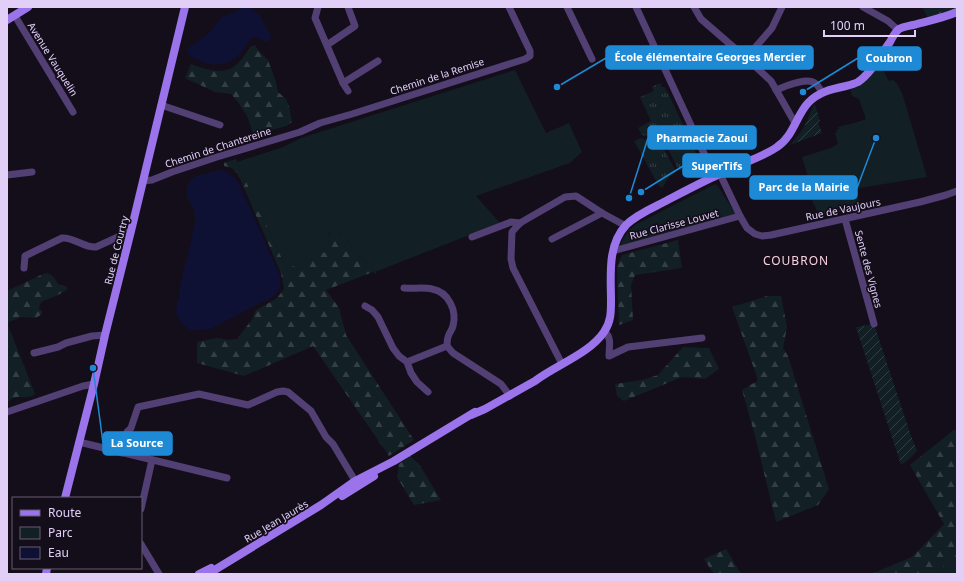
<svg xmlns="http://www.w3.org/2000/svg" width="964" height="581" viewBox="0 0 964 581" font-family="'Noto Sans',sans-serif">
<defs>
<pattern id="grass-tufts" width="24" height="20" patternUnits="userSpaceOnUse"><rect width="24" height="20" fill="#121f25"/><path d="M3 7l-1-3M5 7V3M7 7l1-3M15 17l-1-3M17 17v-4M19 17l1-3" fill="none" stroke="#343e45"/></pattern>
<pattern id="forest-firs" width="22" height="20" patternUnits="userSpaceOnUse"><rect width="22" height="20" fill="#121f25"/><path d="M5 1l3.5 6h-7zM16 11l3.5 6h-7z" fill="#343e45"/></pattern>
<pattern id="garden-furrows" width="10" height="10" patternUnits="userSpaceOnUse"><rect width="10" height="10" fill="#121f25"/><path d="M-1 1l2-2M0 10L10 0M9 11l2-2" fill="none" stroke="#343e45"/></pattern>
</defs>
<rect width="100%" height="100%" fill="#140e1b"/>
<!-- grass -->
<g fill="url(#grass-tufts)">
<path d="M 660,83 L 662,87 L 665,87 L 685,129 L 683,130 L 683,132 L 676,136 C 671,129 665,128 657,130 L 661,138 L 659,140 L 642,135 L 638,128 L 651,121 L 640,97 L 654,91 L 652,87 Z"/>
<path d="M 683,134 L 687,135 L 702,165 L 699,174 L 698,174 L 698,171 C 691,168 686,169 679,171 L 667,147 L 669,145 L 669,141 Z"/>
<polygon points="641,138 658,143 659,147 664,149 676,172 669,177 663,187 663,188 659,186 634,141"/>
<polygon points="957,553 957,574 935,574"/>
</g>
<!-- forest -->
<g fill="url(#forest-firs)">
<polygon points="922,7 957,7 957,9 928,18"/>
<path d="M 255,45 L 258,50 L 268,60 L 276,82 L 278,92 L 286,99 L 289,107 L 292,122 L 286,126 L 257,134 L 253,133 L 247,116 L 238,102 L 231,94 L 215,92 L 185,78 L 191,64 C 204,69 224,76 236,65 C 242,60 246,53 250,47 Z"/>
<polygon points="236,159 287,269 333,231 339,231 353,248 357,259 361,257 371,264 376,273 375,274 373,272 326,290 339,308 346,335 414,440 389,456 313,346 244,376 197,363 197,342 217,338 228,340 237,339 253,318 255,311 277,298 284,289 281,273 238,174 232,168 224,166 224,163"/>
<polygon points="678,240 682,268 635,275 631,285 633,320 619,325 617,267 619,261 622,255"/>
<path d="M 47,273 C 54,275 55,280 59,285 L 63,285 L 67,287 L 67,290 L 58,295 L 43,301 L 40,304 L 39,309 L 42,311 L 42,314 L 36,318 L 21,317 L 9,322 L 8,325 L 35,394 C 26,402 17,391 7,403 L 7,291 L 43,274 Z"/>
<polygon points="767,296 781,296 787,327 783,348 788,356 829,489 818,505 776,522 755,436 742,390 757,381 757,377 732,307"/>
<polygon points="683,347 709,348 719,369 705,379 682,377 624,401 617,396 615,384 642,380 658,375"/>
<polygon points="955,429 957,433 957,553 935,574 871,574 912,557 944,524 910,465"/>
<polygon points="410,456 419,464 441,500 414,505 397,477 399,464"/>
<polygon points="726,549 741,574 715,574 711,570 704,559"/>
</g>
<!-- park -->
<g fill="#121f25">
<path d="M 878,67 L 884,72 L 889,81 L 893,80 L 898,85 L 903,96 L 927,177 L 860,188 L 855,191 L 862,207 L 820,217 L 804,184 L 805,183 L 803,179 L 808,177 L 802,157 L 831,148 L 838,144 L 835,133 L 837,132 L 836,130 L 839,129 L 838,127 C 848,124 857,123 866,119 L 859,99 L 852,96 L 850,88 L 872,74 Z"/>
<polygon points="515,70 546,133 569,123 582,152 570,163 476,196 500,223 375,272 371,264 361,257 357,260 353,248 339,231 333,231 327,235 332,249 287,269 237,162 283,147 301,138"/>
<path d="M 715,184 L 718,186 L 736,215 L 620,246 C 624,237 627,231 635,225 Z"/>
</g>
<!-- garden -->
<g fill="url(#garden-furrows)">
<path d="M 815,105 L 820,121 L 818,122 L 822,133 L 790,145 C 796,138 802,132 806,123 C 810,116 809,112 815,105 Z"/>
<polygon points="874,324 910,433 917,451 908,460 901,465 856,327"/>
</g>
<!-- water -->
<g fill="#0f1134">
<path d="M 240,7 L 250,7 L 255,12 L 261,16 L 263,23 L 271,35 L 270,40 L 266,42 L 258,38 L 253,37 C 247,41 245,48 240,54 C 231,63 217,67 205,63 C 199,61 193,57 188,54 L 188,48 L 199,41 L 210,32 L 222,17 L 239,10 Z"/>
<path d="M 221,170 C 231,173 233,176 239,184 L 280,276 C 281,286 281,290 272,297 L 210,329 L 199,330 L 191,330 L 184,326 L 179,320 L 176,312 L 177,303 L 180,297 L 179,291 L 185,264 L 188,256 L 195,222 L 195,213 L 187,196 L 187,186 L 190,181 L 196,176 Z"/>
</g>
<g fill="none" stroke-linecap="round" stroke-linejoin="round">
<!-- street -->
<g stroke="#523f74" stroke-width="7">
<polyline points="318,7 315,18 343,83 348,91"/>
<polyline points="567,7 592,59"/>
<polyline points="636,7 715,177"/>
<polyline points="694,7 701,19 746,58 771,81 795,123"/>
<polyline points="863,7 888,21 898,30"/>
<polyline points="15,16 73,112"/>
<polyline points="327,45 355,26 348,7"/>
<polyline points="746,58 772,28 782,7"/>
<polyline points="343,83 378,61"/>
<path d="M 776,90 C 786,86 808,76 816,84 C 819,86 820,90 822,92"/>
<polyline points="161,105 220,125"/>
<polyline points="720,174 740,216 747,228 755,234 762,236 771,235 920,202 946,195 957,191"/>
<polyline points="7,175 32,172"/>
<polyline points="143,181 152,180 172,172 217,157 300,132 320,123 352,114 525,59 530,56 530,51 509,7"/>
<polyline points="845,219 874,324"/>
<polyline points="472,237 511,222 520,223"/>
<polyline points="552,239 602,213"/>
<polyline points="613,251 740,216"/>
<path d="M 24,268 L 25,256 L 62,238 C 74,237 84,248 96,247 L 131,231"/>
<path d="M 404,288 C 413,289 423,287 432,289 C 449,292 457,311 453,326 C 452,330 449,333 448,337 C 447,340 447,343 447,346"/>
<polyline points="365,306 372,310 378,317 393,348 399,356 407,362 411,373 417,382 428,392"/>
<path d="M 605,332 C 612,338 609,347 609,356 L 628,347 L 702,338"/>
<polyline points="447,346 453,353 501,384 510,396"/>
<polyline points="34,353 58,347 66,343 92,336 105,335"/>
<polyline points="407,362 447,346"/>
<polyline points="562,364 513,268 511,259 512,232 520,223 565,197 576,196 602,213 626,226"/>
<polyline points="7,412 83,386 94,384"/>
<polyline points="79,442 227,478"/>
<polyline points="122,453 127,432 131,428 138,407 199,394 248,405 277,392 283,391 288,392 311,411 326,437 333,444 357,484"/>
<polyline points="141,509 152,460"/>
<polyline points="141,544 159,574"/>
</g>
<!-- secondary -->
<g stroke="#9b73eb" stroke-width="8">
<polyline points="7,20 28,7"/>
<path d="M 471,415 L 485,409 L 535,381 C 556,365 589,354 604,332 C 611,322 611,312 611,301 C 611,275 607,246 626,225 C 636,215 650,209 662,203 C 685,191 709,178 733,168 C 748,161 764,156 777,147 C 793,137 796,116 808,103 C 818,92 832,89 846,86 C 850,85 854,84 858,82 C 871,74 881,54 890,42 C 892,38 895,32 899,29 C 903,27 909,26 913,25 C 928,21 943,18 957,12"/>
<polyline points="342,496 374,476"/>
<polyline points="65,498 94,384 105,335 131,231 185,7"/>
<polyline points="46,574 47,568"/>
<polyline points="199,574 211,568"/>
<polyline points="208,574 321,505 355,481 394,461 475,412"/>
</g>
</g>
<g text-anchor="middle" dominant-baseline="central" stroke-width="3.5" stroke-linejoin="round" paint-order="stroke">
<!-- street labels -->
<g font-size="10" fill="#e1cff8" stroke="#140e1b">
<text transform="translate(53 59) rotate(58)">Avenue Vauquelin</text>
<text transform="translate(437 76) rotate(-18)">Chemin de la Remise</text>
<text transform="translate(218 147) rotate(-18)">Chemin de Chantereine</text>
<text transform="translate(843 209) rotate(-12)">Rue de Vaujours</text>
<text transform="translate(674 224) rotate(-15)">Rue Clarisse Louvet</text>
<text transform="translate(116 250) rotate(-76)">Rue de Courtry</text>
<text transform="translate(869 269) rotate(75)">Sente des Vignes</text>
<text transform="translate(276 521) rotate(-31)">Rue Jean Jaurès</text>
</g>
<!-- quarter labels -->
<g font-size="12" letter-spacing="1" fill="#f9d1de" stroke="#140e1b">
<text x="796" y="260">COUBRON</text>
</g>
</g>
<!-- callouts -->
<path fill="none" stroke="#1e8ad6" stroke-width="1.5" d="M557 87L606 58M803 92L858 58M629 198L648 138M641 192L683 166M876 138L857 188M93 368L103 443"/>
<g fill="#1e8ad6" stroke="#140e1b" stroke-width="1.5">
<circle cx="557" cy="87" r="4"/>
<circle cx="803" cy="92" r="4"/>
<circle cx="629" cy="198" r="4"/>
<circle cx="641" cy="192" r="4"/>
<circle cx="876" cy="138" r="4"/>
<circle cx="93" cy="368" r="4"/>
</g>
<g fill="#1e8ad6" stroke="#1e8ad6" stroke-width="1.5">
<rect x="606" y="46" width="207" height="23" rx="4"/>
<rect x="858" y="47" width="63" height="23" rx="4"/>
<rect x="648" y="126" width="108" height="23" rx="4"/>
<rect x="683" y="154" width="67" height="23" rx="4"/>
<rect x="750" y="176" width="107" height="23" rx="4"/>
<rect x="103" y="432" width="69" height="23" rx="4"/>
</g>
<g font-size="11" text-anchor="middle" font-weight="bold" fill="#fff">
<text x="710" y="61">École élémentaire Georges Mercier</text>
<text x="889" y="62">Coubron</text>
<text x="702" y="142">Pharmacie Zaoui</text>
<text x="717" y="170">SuperTifs</text>
<text x="804" y="191">Parc de la Mairie</text>
<text x="137" y="447">La Source</text>
</g>
<!-- border -->
<rect width="964" height="581" fill="none" stroke="#e1cff8" stroke-width="16"/>
<!-- legend -->
<rect x="12" y="497" width="130" height="72" fill="#140e1b" stroke="#665b73"/>
<rect x="20" y="510" width="20" height="6" fill="#9b73eb" stroke="#665b73"/>
<text x="48" y="517" font-size="12" fill="#e1cff8">Route</text>
<rect x="20" y="527" width="20" height="12" fill="#121f25" stroke="#665b73"/>
<text x="48" y="537" font-size="12" fill="#e1cff8">Parc</text>
<rect x="20" y="547" width="20" height="12" fill="#0f1134" stroke="#665b73"/>
<text x="48" y="557" font-size="12" fill="#e1cff8">Eau</text>
<!-- scale -->
<path d="M824 30v6h91v-6" fill="none" stroke="#e1cff8" stroke-width="2"/>
<text x="830" y="30" font-size="12" fill="#e1cff8" stroke="#140e1b" stroke-width="3" paint-order="stroke">100 m</text>
</svg>
